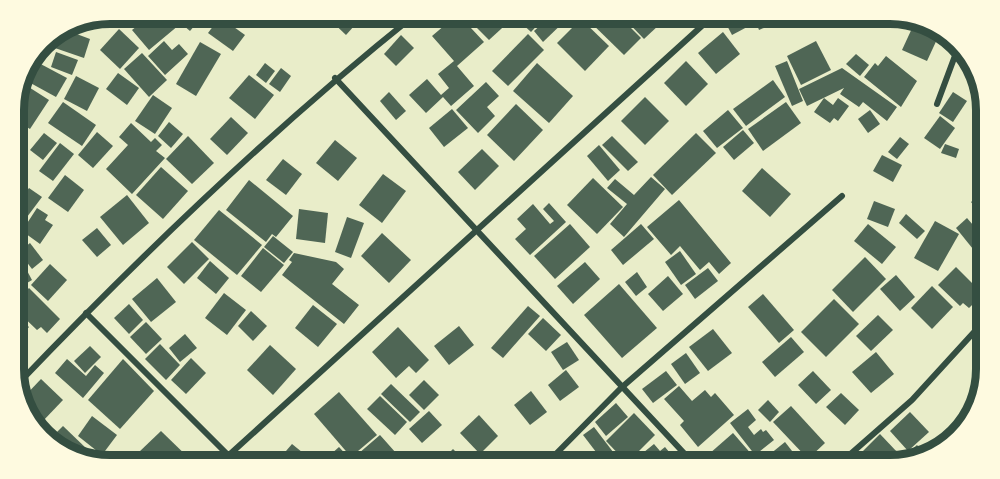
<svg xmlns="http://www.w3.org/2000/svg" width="1000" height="479" viewBox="0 0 1000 479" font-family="'Libre Baskerville',serif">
<rect width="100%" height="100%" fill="#e9edc9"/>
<!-- building -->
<g fill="#4f6655">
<polygon points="152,14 159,14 166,22 173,18 179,25 149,50 132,30"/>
<polygon points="170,14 193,14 200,19 190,31"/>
<polygon points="324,14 360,14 363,16 346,35"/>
<polygon points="458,14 484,42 457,66 474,86 451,106 443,97 426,113 409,95 427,79 441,95 449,88 438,74 454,61 432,36"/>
<polygon points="463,14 508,14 513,18 489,40"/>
<polygon points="526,14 548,14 531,32 519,21"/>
<polygon points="553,14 568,14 570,16 543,42 534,31"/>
<polygon points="582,14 617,14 641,38 624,55"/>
<polygon points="620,14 650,14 660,24 644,39"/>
<polygon points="721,14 742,14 749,26 732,35"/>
<polygon points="753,14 769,14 773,24 759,30"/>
<polygon points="220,17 245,35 233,51 208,33"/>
<polygon points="581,19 609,46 585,71 557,43"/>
<polygon points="914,24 939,35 927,61 902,50"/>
<polygon points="119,29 139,48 120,69 100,50"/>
<polygon points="66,30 90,39 84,58 52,47 57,34"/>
<polygon points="723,32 740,54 716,74 698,53"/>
<polygon points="528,34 544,50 508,86 492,71"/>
<polygon points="401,35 414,48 396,66 384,54"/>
<polygon points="52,36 43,57 38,55 46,38"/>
<polygon points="164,41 172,50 179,44 188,54 165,75 148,56"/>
<polygon points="816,41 831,70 801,85 787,56"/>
<polygon points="200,42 221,54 196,96 176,84"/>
<polygon points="56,52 78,60 72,75 51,67"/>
<polygon points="142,53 167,80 149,97 124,69"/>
<polygon points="856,54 869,65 860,76 846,64"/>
<polygon points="886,56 917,81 901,107 864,77 875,63 878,66"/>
<polygon points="35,61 67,78 56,97 25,80"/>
<polygon points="686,61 708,84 686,106 664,83"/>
<polygon points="787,61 803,101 792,106 775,66"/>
<polygon points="265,63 275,71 266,83 256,75"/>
<polygon points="537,63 573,96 549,123 513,91"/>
<polygon points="281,68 291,76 280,92 269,84"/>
<polygon points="842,68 897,107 887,121 863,102 859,107 840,94 844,88 807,106 799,89"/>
<polygon points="118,73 139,88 127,105 106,89"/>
<polygon points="249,75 274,95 255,119 229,98"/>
<polygon points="76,76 99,88 87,111 64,99"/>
<polygon points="773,80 785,97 746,126 733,109"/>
<polygon points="486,82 499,96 487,107 495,116 478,133 456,110"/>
<polygon points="24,84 49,100 30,129 14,119 14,104"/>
<polygon points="389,92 406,111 396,120 380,101"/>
<polygon points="953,92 967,101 953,122 939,113"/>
<polygon points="153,95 172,108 155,134 135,121"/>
<polygon points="645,97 669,121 645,145 621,121"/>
<polygon points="824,98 833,105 838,98 849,106 838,121 834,118 830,123 814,112"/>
<polygon points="63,102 96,125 82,146 48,123"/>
<polygon points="786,102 801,123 763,151 748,129"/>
<polygon points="516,104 543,130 514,161 487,135"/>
<polygon points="452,109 468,128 444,147 429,128"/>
<polygon points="728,110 743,128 717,148 703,131"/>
<polygon points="870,110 880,124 868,133 858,119"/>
<polygon points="940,116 955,128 940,149 924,138"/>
<polygon points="231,117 248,133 227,155 210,139"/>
<polygon points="169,122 183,134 171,148 158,136"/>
<polygon points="131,123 151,142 155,138 162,145 156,151 165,158 132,194 106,169 128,145 119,137"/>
<polygon points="986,125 986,141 978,135"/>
<polygon points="743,130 754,143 734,160 723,147"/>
<polygon points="97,132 113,146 93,168 78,155"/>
<polygon points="44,133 57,143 43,160 30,150"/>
<polygon points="696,133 716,153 672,195 653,175"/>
<polygon points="188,136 214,163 192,184 166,159"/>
<polygon points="612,136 638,162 628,171 602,145"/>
<polygon points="900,137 909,144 897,159 888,152"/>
<polygon points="335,140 357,158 338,181 316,163"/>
<polygon points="60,143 74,154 53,181 39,171"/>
<polygon points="945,144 959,149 956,158 941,153"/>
<polygon points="599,145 620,170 608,181 587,156"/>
<polygon points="482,149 499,166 475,190 458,172"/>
<polygon points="882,155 902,165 893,182 873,171"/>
<polygon points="14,159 24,169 14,180"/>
<polygon points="283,159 302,174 286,195 266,180"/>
<polygon points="161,167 188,191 163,219 136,195"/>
<polygon points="762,168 791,194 770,217 742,191"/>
<polygon points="383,174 406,191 382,223 359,205"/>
<polygon points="65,175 84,190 68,212 48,198"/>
<polygon points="651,177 665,189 624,237 610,224 627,204 607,188 615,179 634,195"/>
<polygon points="16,178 27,187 14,204 14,181"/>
<polygon points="593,178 623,207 597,234 567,205"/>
<polygon points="249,180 293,216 276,237 272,234 266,242 226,210"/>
<polygon points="29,188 42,197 21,225 14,221 14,208"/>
<polygon points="986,190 986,208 980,213 971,202"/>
<polygon points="127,195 149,223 123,245 100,217"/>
<polygon points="679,200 731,263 719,274 709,262 700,270 680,246 671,255 647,227"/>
<polygon points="874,201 895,209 888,227 867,219"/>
<polygon points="549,203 566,222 530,255 515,239 526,229 517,219 533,204 550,224 554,221 543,209"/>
<polygon points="37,208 48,215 45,220 53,225 40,244 22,231"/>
<polygon points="299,209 328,213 325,243 296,239"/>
<polygon points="219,210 262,245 237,275 194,240"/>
<polygon points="906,214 925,231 917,239 899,223"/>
<polygon points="347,217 364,223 351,258 335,252"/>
<polygon points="967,218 985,239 973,249 956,228"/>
<polygon points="935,221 959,234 938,271 914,258"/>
<polygon points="570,224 590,247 555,279 534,256"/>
<polygon points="641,224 654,239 623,265 611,250"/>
<polygon points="868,224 896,247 882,264 854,241"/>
<polygon points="97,228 111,245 97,257 82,240"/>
<polygon points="382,233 411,260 389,283 361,256"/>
<polygon points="273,236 293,252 284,263 264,247"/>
<polygon points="192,242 209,259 184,284 167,267"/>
<polygon points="30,243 43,260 32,269 19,252"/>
<polygon points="263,248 284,265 261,292 241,276"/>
<polygon points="680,251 696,274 681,285 665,262"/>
<polygon points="294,253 336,262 344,269 332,284 359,305 344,324 282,275 292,262 289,260"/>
<polygon points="18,254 32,280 17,289 14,283 14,256"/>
<polygon points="865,257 886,279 853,312 832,290"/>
<polygon points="210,261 229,278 216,294 197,278"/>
<polygon points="585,262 600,279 573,304 557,286"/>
<polygon points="50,264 67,280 48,301 31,285"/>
<polygon points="956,267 977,288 972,293 978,299 969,308 963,303 960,306 938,285"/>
<polygon points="708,268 718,281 695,299 685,285"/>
<polygon points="637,272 647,287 636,296 625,282"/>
<polygon points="896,275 915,297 900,311 880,289"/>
<polygon points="668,276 683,294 663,311 648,294"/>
<polygon points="157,278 176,302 151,322 132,299"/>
<polygon points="619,284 657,328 622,358 584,315"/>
<polygon points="932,286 953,307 932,329 911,308"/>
<polygon points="29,288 60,319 47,333 41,327 37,330 14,308 14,290 21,296"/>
<polygon points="224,293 246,310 227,335 205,318"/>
<polygon points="763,294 794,330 779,343 748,307"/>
<polygon points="834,299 859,324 826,357 801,332"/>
<polygon points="129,304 143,320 129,334 114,318"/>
<polygon points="313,305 337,324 318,347 295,328"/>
<polygon points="528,306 540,316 503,358 491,348"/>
<polygon points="251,311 267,326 253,341 238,326"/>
<polygon points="14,314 29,327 14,344"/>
<polygon points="878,315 893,330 871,351 856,336"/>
<polygon points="543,318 561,335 546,351 528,334"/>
<polygon points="146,322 162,339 146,354 130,337"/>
<polygon points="459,326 474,345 449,365 434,346"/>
<polygon points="398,327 429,360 416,373 409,366 396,378 372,352"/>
<polygon points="713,329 732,353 708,371 689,347"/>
<polygon points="185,334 197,348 180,362 169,348"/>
<polygon points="791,337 804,352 775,377 762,362"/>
<polygon points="567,342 579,360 563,370 551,352"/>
<polygon points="160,344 180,365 166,380 145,359"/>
<polygon points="270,345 296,369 273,395 247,370"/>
<polygon points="90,346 101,357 85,373 74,361"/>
<polygon points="876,352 894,374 871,393 852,372"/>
<polygon points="686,353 700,373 685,384 671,364"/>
<polygon points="191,358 206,373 186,394 171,380"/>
<polygon points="67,359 86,376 95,365 104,373 83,398 55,373"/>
<polygon points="123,359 154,391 120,429 88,400"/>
<polygon points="566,370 579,387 560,401 548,385"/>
<polygon points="666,371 677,385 653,403 642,389"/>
<polygon points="813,371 831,390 816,404 798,385"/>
<polygon points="41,379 63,400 42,422 22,399"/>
<polygon points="424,380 439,395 424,410 409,395"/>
<polygon points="391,384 420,412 410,422 381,394"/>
<polygon points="679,386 692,401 705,390 711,397 715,393 734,415 698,447 680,425 684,421 664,399"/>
<polygon points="531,391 547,412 530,425 514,405"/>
<polygon points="339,392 377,435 351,457 314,414"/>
<polygon points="841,393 859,410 845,425 826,407"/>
<polygon points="380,396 407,422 395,435 367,409"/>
<polygon points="768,400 779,412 770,422 758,410"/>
<polygon points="616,403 628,417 606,436 595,422"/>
<polygon points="791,406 825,443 808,459 773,422"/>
<polygon points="748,409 756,420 748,427 754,435 761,429 763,432 766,430 774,440 755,455 730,423"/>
<polygon points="429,411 442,425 422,443 409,429"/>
<polygon points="910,412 929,432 908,451 890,431"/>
<polygon points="634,413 655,435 627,463 606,441"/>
<polygon points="479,415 498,436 480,454 460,433"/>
<polygon points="92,416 117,435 102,455 78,436"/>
<polygon points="63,426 89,451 81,459 68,456 49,440"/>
<polygon points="594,427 623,465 606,465 583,435"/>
<polygon points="161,431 195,464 194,465 151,465 138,453"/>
<polygon points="733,433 753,456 743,465 719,465 709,454"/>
<polygon points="880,434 898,453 885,465 862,465 855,459"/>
<polygon points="380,435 396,453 382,465 323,465 321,463 339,447 351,460"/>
<polygon points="785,442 803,465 763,465 760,462"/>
<polygon points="292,444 318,465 274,465"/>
<polygon points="654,444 660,451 665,447 679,464 628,465"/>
<polygon points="917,445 926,455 912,460 907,454"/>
<polygon points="453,449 469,465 437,465"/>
<polygon points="581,451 594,465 565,465"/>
</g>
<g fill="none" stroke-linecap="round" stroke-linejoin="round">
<!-- minor -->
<g stroke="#344e41" stroke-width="6">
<polyline points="335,78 695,465"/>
<polyline points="937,104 959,45"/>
<polyline points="86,313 238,465"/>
<path d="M 16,386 C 140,256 276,126 416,14"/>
<polyline points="218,465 715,14"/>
<polyline points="545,465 621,388 842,196"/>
<polyline points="838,465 912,400 986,319"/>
</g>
</g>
<!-- crop -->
<path d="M0 0H1000V479H0ZM110 24H890A86 86 0 0 1 976 110V369A86 86 0 0 1 890 455H110A86 86 0 0 1 24 369V110A86 86 0 0 1 110 24Z" fill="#fefae0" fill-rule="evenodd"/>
<path fill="none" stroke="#344e41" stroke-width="8" d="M110 24H890A86 86 0 0 1 976 110V369A86 86 0 0 1 890 455H110A86 86 0 0 1 24 369V110A86 86 0 0 1 110 24Z"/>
</svg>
